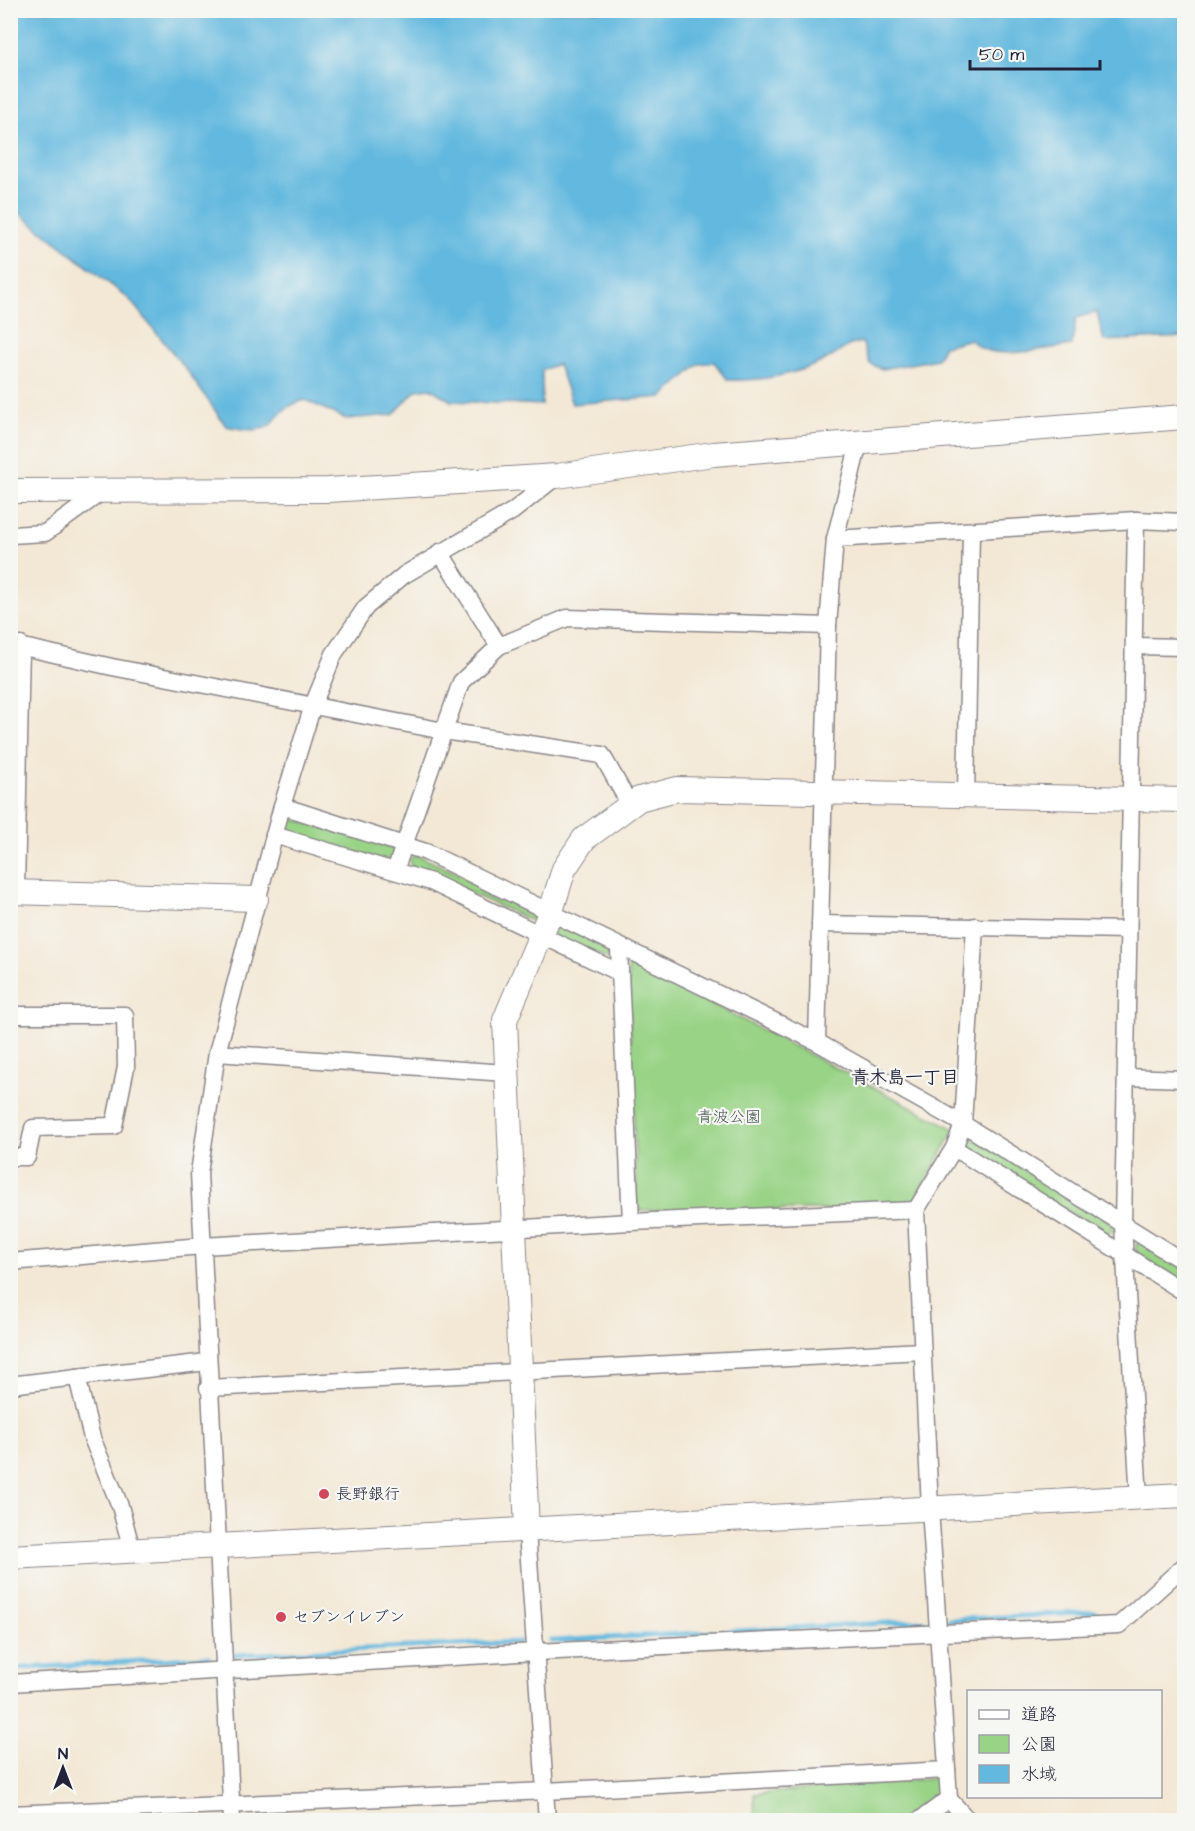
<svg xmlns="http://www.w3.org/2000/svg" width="1195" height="1831" viewBox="0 0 1195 1831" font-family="'Architects Daughter','Klee One',sans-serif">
<rect width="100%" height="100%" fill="#f6f6f2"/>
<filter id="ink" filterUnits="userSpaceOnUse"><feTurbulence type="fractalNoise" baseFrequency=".0167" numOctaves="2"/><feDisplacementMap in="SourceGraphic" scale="12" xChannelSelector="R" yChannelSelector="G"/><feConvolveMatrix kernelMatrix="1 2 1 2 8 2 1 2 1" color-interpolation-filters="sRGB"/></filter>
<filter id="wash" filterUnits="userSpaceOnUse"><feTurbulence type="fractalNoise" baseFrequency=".008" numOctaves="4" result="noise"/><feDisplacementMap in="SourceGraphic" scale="24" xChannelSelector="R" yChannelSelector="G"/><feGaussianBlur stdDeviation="1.35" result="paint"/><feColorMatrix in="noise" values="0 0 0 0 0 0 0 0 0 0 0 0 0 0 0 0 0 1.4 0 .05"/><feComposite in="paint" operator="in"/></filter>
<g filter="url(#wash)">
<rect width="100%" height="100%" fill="#f3e8d5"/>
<!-- green -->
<g fill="#99d386" stroke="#5e7a60" stroke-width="1.5">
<polygon points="293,819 393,847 396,859 388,862 289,833 286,826"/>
<polygon points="413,856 419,856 538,910 538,919 534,922 411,866 410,860"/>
<polygon points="553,926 566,926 610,951 609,959 553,937"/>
<polygon points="628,961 955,1129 910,1210 637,1210"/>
<polygon points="974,1139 1112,1223 1112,1232 1108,1235 966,1151 968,1142"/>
<polygon points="1143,1241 1184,1267 1184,1284 1136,1253 1136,1244"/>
<polygon points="938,1778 938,1797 906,1820 755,1820 754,1794"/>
</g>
<!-- water -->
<path fill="#62b8de" stroke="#426d8c" stroke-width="1.5" d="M 10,11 L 1184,11 L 1184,337 L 1104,341 L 1097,312 L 1076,318 L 1072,345 C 1046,348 986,364 971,339 L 944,346 L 937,359 L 882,369 L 870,364 L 862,342 C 843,346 847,348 833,356 C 803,373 762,382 728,380 L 714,362 L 699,364 L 662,397 L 572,404 L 558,364 L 542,370 L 542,405 L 451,401 L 430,388 L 416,390 L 393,415 L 346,419 L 305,400 C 262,412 287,440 226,426 L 186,369 L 129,299 L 11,207 Z"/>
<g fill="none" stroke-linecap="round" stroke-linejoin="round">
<!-- stream -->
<g stroke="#62b8de" stroke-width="5">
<polyline points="949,1620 1094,1612 1101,1617"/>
<polyline points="551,1641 924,1621"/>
<polyline points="235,1655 520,1642"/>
<polyline points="10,1669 209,1657"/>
</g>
</g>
</g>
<g filter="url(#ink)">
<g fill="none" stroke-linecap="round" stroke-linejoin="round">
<!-- street casing -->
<g stroke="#8a8588" stroke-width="19">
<g id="street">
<polyline points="1136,520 1123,1225 1139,1499"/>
<polyline points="10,535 45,533 103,491"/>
<polyline points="835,539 1136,520 1184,522"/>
<polyline points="440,552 499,646"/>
<polyline points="10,644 112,667 444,731 602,755 630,805"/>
<polyline points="1135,646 1184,647"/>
<polyline points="966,794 971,532"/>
<polyline points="282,806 426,852 817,1042 963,1124 1184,1262"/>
<polyline points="274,835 431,882 620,973"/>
<polyline points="395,871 461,682 499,646 567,618 828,626"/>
<polyline points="16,891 21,645"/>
<polyline points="820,924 1128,930"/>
<polyline points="619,948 631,1222 916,1210"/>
<polyline points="10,1015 125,1015 126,1067 114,1126 33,1128 27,1157 10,1157"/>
<polyline points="817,1042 828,626 835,539 859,443"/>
<polyline points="217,1053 506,1073"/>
<polyline points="1126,1077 1184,1079"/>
<polyline points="954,1148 1184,1292"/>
<polyline points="10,1262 202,1246 631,1222"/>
<polyline points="10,1385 77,1377"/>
<polyline points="208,1388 922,1351"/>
<polyline points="527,1531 547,1820"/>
<polyline points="132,1550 120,1506 92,1438 77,1377 207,1362"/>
<polyline points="10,1683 536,1652 1119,1625 1184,1566"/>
<polyline points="949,1799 968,1820"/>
<polyline points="10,1814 546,1791 947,1770"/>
<polyline points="232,1820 199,1173 217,1053 282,806 313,705 334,654 366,607 404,575 513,511 557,476"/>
<polyline points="920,1820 949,1799 930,1508 916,1210 954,1148 963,1124 975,926"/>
</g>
</g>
<!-- secondary casing -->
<g stroke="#8a8588" stroke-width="26">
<g id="secondary">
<polyline points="10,491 328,490 557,476 714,454 1184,417"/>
<polyline points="10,892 256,899"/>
<polyline points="527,1531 505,1020 551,911 564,869 584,839 639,799 677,789 1184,800"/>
<polyline points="10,1557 1184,1495"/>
</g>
</g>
<!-- street -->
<use href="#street" stroke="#fff" stroke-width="16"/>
<!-- secondary -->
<use href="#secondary" stroke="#fff" stroke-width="24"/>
</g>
</g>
<!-- markers -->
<g fill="#d1495b" stroke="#f6f6f2" stroke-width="2">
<circle cx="324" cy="1494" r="6"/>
<circle cx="281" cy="1617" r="6"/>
</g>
<g text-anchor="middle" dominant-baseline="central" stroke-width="4.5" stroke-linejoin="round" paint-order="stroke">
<!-- park labels -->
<g font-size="16" fill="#465752" stroke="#f6f6f2">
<text x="729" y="1117">青波公園</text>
</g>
<!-- poi labels -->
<g font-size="16" fill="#22223b" stroke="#f6f6f2" text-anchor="start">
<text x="336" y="1494">長野銀行</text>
<text x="293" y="1617">セブンイレブン</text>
</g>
<!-- neighbourhood labels -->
<g font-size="18" font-weight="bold" fill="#22223b" stroke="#f6f6f2">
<text x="905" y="1077">青木島一丁目</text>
</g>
</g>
<!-- margin -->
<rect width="1195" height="1831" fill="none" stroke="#f6f6f2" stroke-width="36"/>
<!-- legend -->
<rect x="967" y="1690" width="195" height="108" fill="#f6f6f2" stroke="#a1a1a9" stroke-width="1.5"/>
<rect x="979" y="1710" width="30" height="9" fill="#ffffff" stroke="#a1a1a9" stroke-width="1.5"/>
<text x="1021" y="1720" font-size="18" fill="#22223b">道路</text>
<rect x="979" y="1735" width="30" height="18" fill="#99d386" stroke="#a1a1a9" stroke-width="1.5"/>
<text x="1021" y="1750" font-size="18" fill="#22223b">公園</text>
<rect x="979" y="1765" width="30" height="18" fill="#62b8de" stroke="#a1a1a9" stroke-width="1.5"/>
<text x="1021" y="1780" font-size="18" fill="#22223b">水域</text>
<!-- north arrow -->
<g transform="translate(63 1768)" stroke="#f6f6f2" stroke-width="4.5" paint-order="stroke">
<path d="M0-4.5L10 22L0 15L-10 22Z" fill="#22223b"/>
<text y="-9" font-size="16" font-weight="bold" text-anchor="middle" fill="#22223b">N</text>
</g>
<!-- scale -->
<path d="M970 60v9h130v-9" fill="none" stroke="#22223b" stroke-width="3"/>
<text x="979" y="60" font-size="18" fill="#22223b" stroke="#f6f6f2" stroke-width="4.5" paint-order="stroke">50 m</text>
</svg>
